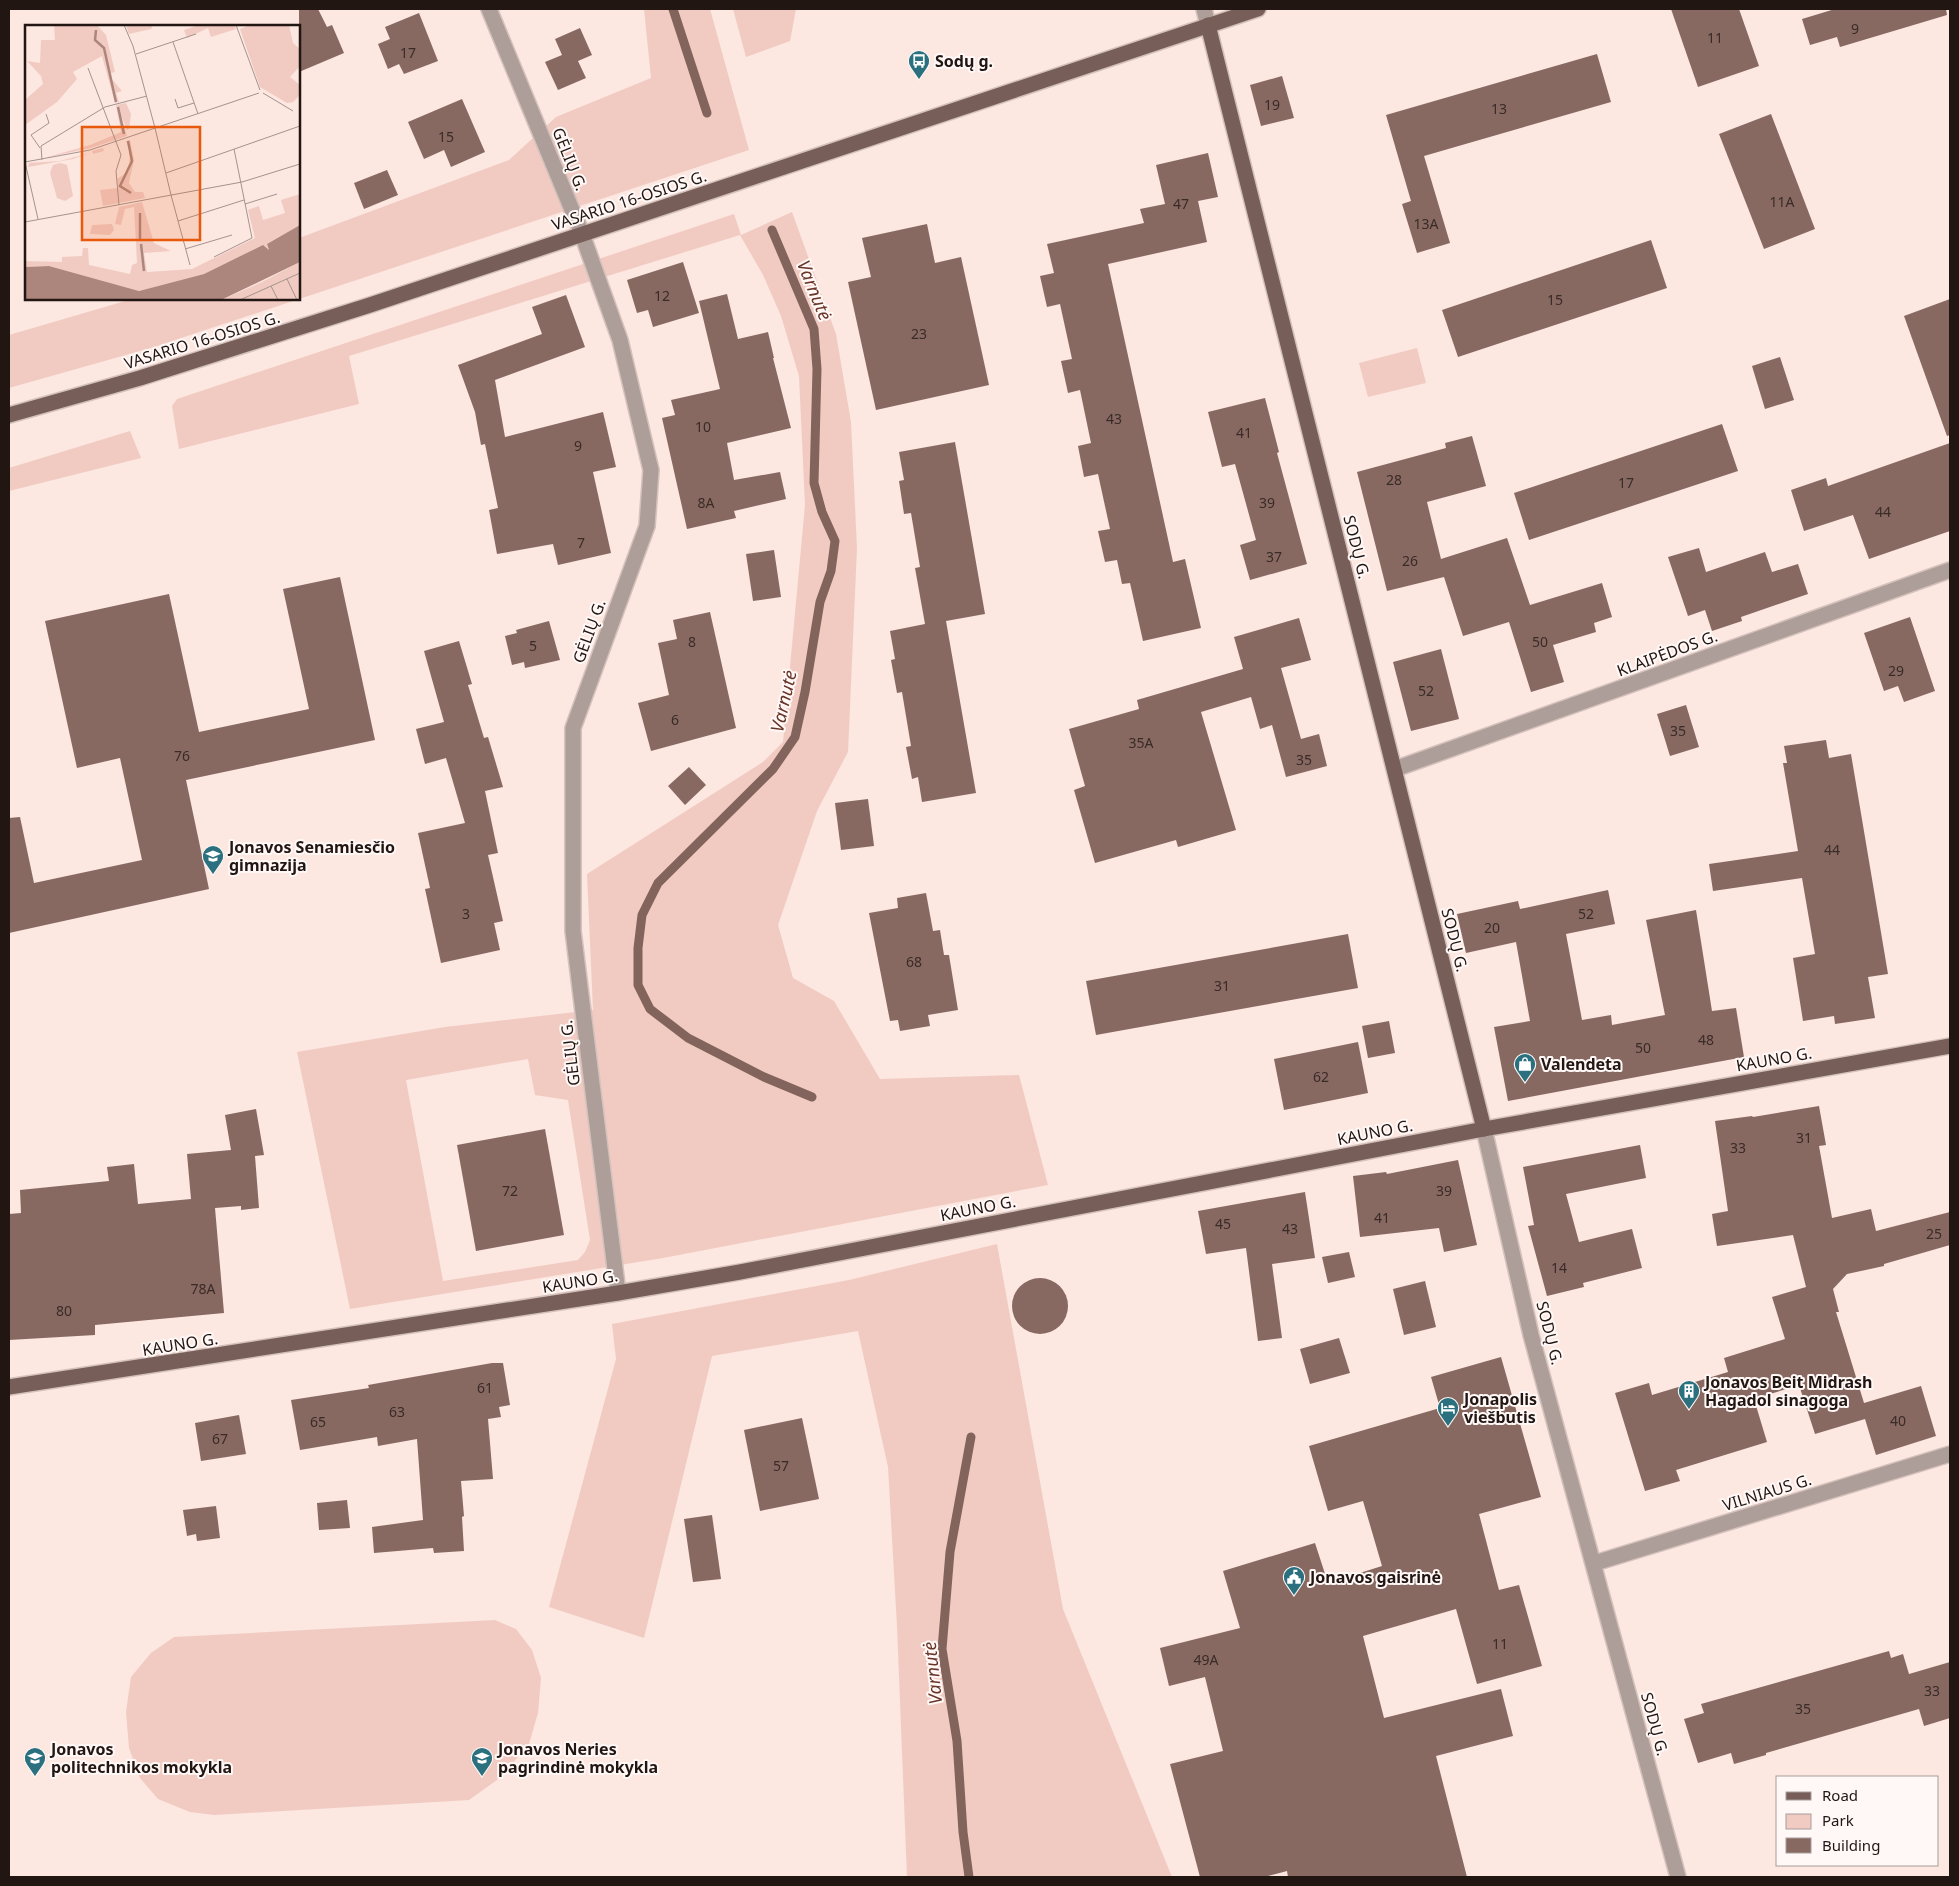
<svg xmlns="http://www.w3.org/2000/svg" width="1959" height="1886" viewBox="0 0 1959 1886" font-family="'Noto Sans',sans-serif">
<rect width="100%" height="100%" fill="#fce7e1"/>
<!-- green -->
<g fill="#f1cbc2" fill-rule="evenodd">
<polygon points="644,9 710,9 749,150 154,347 9,388 9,335 132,299 299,299 299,238 509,160 556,117 651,78"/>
<polygon points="733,9 796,9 790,41 746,57"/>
<path d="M 792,212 L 836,334 L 851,422 L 857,548 L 848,752 L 817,811 L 778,925 L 793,978 L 834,1001 L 880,1079 L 1019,1075 L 1048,1185 L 663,1258 L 350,1309 L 297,1052 L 445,1027 L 593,1010 L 587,874 L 763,762 L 783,742 L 805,505 L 799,376 L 781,316 L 763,275 L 740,235 L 349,356 L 359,404 L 179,449 L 172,406 L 177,399 L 734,214 L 741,235 ZM 528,1059 L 535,1095 L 568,1100 L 590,1240 L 585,1252 L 578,1260 L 443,1281 L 406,1080 Z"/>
<polygon points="1417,348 1426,383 1368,397 1359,363"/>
<polygon points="130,431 141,458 9,491 9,468"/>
<polygon points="997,1244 1063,1609 1172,1877 907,1877 897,1626 888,1467 858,1331 712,1356 644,1638 549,1607 616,1359 612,1324 849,1280"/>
<polygon points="495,1620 516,1629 532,1650 541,1678 538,1713 529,1744 501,1777 469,1800 214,1815 190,1812 158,1799 140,1778 129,1748 126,1712 131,1677 151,1653 174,1637"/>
</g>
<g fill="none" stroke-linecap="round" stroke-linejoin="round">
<!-- stream -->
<g stroke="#82645c" stroke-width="9">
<polyline points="673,9 707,113"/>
<polyline points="772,230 814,329 817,369 814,483 822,512 835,541 831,571 820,602 805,692 795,737 773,769 658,883 642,915 638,948 638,985 650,1009 688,1038 764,1077 812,1097"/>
<polyline points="969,1877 963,1832 957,1741 942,1649 950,1552 971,1437"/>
</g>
</g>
<!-- building -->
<g fill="#876962">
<polygon points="299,9 318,9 327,27 332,25 344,53 299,72"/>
<polygon points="1671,9 1739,9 1759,66 1698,87"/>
<polygon points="1835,9 1946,9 1947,15 1840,47 1837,37 1810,45 1802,19"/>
<polygon points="419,13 438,61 404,74 399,64 388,69 378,44 390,39 385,27"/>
<polygon points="580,28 592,55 578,61 586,78 558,90 545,62 562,55 555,39"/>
<polygon points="1597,54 1611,102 1424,156 1450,243 1417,253 1402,204 1411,201 1386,115"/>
<polygon points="1282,76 1294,118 1261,126 1250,85"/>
<polygon points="462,99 485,152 451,167 444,150 424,159 408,122"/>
<polygon points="1771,114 1815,229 1764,249 1719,134"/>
<polygon points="1208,153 1218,197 1198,201 1207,242 1108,264 1173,562 1185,559 1201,628 1143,641 1130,583 1122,584 1117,560 1105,562 1098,531 1110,529 1098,474 1084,477 1078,446 1091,443 1080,390 1068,393 1061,361 1072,359 1060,304 1047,307 1040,276 1054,273 1047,244 1144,223 1140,209 1165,204 1156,165"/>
<polygon points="387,170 398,195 364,209 354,183"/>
<polygon points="927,224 935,263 961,257 989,385 876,410 848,282 871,277 862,238"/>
<polygon points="1651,240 1667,288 1458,357 1442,310"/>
<polygon points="683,262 699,313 653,327 648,310 637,313 627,280"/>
<polygon points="727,294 738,339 768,332 774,358 773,358 791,428 727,443 734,480 780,472 786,499 734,511 736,518 687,529 662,418 675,415 671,400 720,389 699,301"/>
<polygon points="566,295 585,347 495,380 505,437 603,412 616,467 593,472 611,553 558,565 553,544 497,554 489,510 498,508 485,444 481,445 475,412 458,365 542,334 532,307"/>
<polygon points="1950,299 1950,435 1947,436 1904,316"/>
<polygon points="1780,357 1794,400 1765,409 1752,366"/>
<polygon points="1265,398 1279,452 1277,453 1307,564 1250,580 1240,545 1256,540 1235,464 1222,467 1208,412"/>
<polygon points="1722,424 1738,471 1529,540 1514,493"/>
<polygon points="1472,436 1486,486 1427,502 1441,559 1507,538 1530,605 1602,583 1612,617 1594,623 1596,632 1553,645 1564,682 1531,692 1509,622 1463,636 1444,577 1387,591 1357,472 1446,448 1445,443"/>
<polygon points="955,442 985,614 946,621 976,793 922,802 918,777 912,779 906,747 911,746 902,692 897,693 891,660 895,659 890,631 925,624 915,568 920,567 911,513 904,514 899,481 904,480 899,452"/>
<polygon points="1950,443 1950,531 1869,559 1853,515 1804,531 1791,490 1826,478 1828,486"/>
<polygon points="1699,548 1706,572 1765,552 1772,572 1798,564 1808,594 1741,617 1742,621 1712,631 1705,610 1688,616 1668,557"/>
<polygon points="774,550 781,597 753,601 746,554"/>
<polygon points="340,577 375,740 186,780 209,889 9,933 9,818 20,817 34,883 142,860 120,758 77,768 45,621 169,594 199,732 309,709 283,589"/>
<polygon points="710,612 736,728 651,751 638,703 669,695 658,643 677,639 673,620"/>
<polygon points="1910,617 1935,691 1904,702 1898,686 1884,691 1864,633"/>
<polygon points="1299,618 1311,660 1281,668 1301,739 1319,734 1327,766 1286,777 1272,725 1260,729 1251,697 1201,712 1236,830 1178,847 1176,840 1095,863 1074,790 1085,786 1069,729 1139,709 1137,700 1243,669 1234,637"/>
<polygon points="549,621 560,660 525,668 524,662 512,665 505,636 517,633 516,630"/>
<polygon points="459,641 472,684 468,685 484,738 488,737 503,787 485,791 498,853 488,855 503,921 494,923 500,950 441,963 425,889 430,888 418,833 465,823 446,758 425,764 416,729 444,722 424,651"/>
<polygon points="1441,649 1459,719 1411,731 1393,662"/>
<polygon points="1686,705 1699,747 1670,756 1657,714"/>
<polygon points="1826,740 1829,758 1851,754 1888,974 1868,977 1875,1018 1835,1024 1834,1016 1803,1021 1793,958 1815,954 1802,878 1713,891 1709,864 1798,851 1783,763 1787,763 1784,746"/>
<polygon points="689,767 706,785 685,805 668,786"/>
<polygon points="868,799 874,846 841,850 835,803"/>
<polygon points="1608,890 1615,924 1566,934 1582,1020 1611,1015 1612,1025 1665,1015 1646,920 1696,910 1712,1011 1736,1008 1744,1057 1508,1101 1494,1027 1530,1021 1516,942 1466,953 1457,914 1518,901 1520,909"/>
<polygon points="926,893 933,931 940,930 944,955 949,955 958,1010 928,1015 930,1026 900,1031 898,1020 890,1021 869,913 898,908 897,898"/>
<polygon points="1348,934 1358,988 1096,1035 1086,981"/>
<polygon points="1389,1021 1395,1053 1368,1058 1362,1026"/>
<polygon points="1358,1042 1368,1093 1284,1110 1274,1059"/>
<polygon points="1819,1106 1826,1145 1819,1146 1832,1218 1871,1209 1876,1231 1950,1212 1950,1245 1884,1264 1884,1266 1847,1274 1833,1289 1839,1312 1836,1312 1864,1403 1921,1386 1936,1436 1876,1455 1865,1419 1815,1434 1799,1385 1754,1399 1767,1442 1676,1470 1680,1481 1645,1491 1615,1393 1649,1383 1652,1395 1728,1372 1724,1358 1785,1339 1772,1297 1806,1287 1793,1235 1717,1246 1712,1214 1728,1211 1715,1121 1752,1116 1753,1117"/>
<polygon points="256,1109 264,1155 255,1156 259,1208 241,1210 241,1206 215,1208 224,1313 95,1325 95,1335 9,1340 9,1214 21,1213 20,1190 109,1181 107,1167 134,1164 138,1204 191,1199 187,1154 231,1150 225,1115"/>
<polygon points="545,1129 564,1235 476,1251 457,1145"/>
<polygon points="1640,1145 1646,1178 1566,1194 1579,1242 1632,1229 1642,1268 1583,1283 1584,1287 1547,1296 1528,1226 1534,1225 1523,1167"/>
<polygon points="1458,1160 1477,1245 1444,1252 1439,1228 1360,1237 1353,1176 1386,1172 1387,1174"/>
<polygon points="1305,1192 1315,1258 1272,1264 1282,1338 1258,1341 1246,1248 1206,1254 1198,1211"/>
<polygon points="1349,1252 1355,1277 1328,1283 1322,1257"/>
<circle cx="1040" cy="1306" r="28"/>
<polygon points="1425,1281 1436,1327 1404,1335 1393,1289"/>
<polygon points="1339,1338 1350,1373 1310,1384 1300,1349"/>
<polygon points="1501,1357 1541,1497 1479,1514 1499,1590 1519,1585 1542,1666 1477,1684 1456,1609 1363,1636 1384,1718 1501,1689 1513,1736 1436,1756 1467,1877 1288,1877 1287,1871 1264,1877 1200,1877 1170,1764 1223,1751 1205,1677 1169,1686 1160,1648 1240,1628 1223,1571 1315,1543 1328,1583 1382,1566 1363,1501 1328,1511 1309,1446 1440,1408 1431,1377"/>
<polygon points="492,1363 503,1363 510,1405 499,1407 501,1417 488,1419 493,1479 461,1481 464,1516 462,1517 464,1551 434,1553 433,1548 374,1553 372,1527 423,1520 417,1439 378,1446 377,1437 300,1450 291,1400 369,1388 368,1385"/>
<polygon points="239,1415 246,1454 201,1461 195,1423"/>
<polygon points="802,1418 819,1499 760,1511 744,1430"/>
<polygon points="347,1500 350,1528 319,1530 317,1503"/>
<polygon points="216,1506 220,1538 197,1541 196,1534 187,1536 183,1510"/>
<polygon points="712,1515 721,1579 693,1582 684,1519"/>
<polygon points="1889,1651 1891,1658 1903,1654 1909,1674 1950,1662 1950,1718 1924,1726 1919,1709 1766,1753 1766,1755 1734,1764 1731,1753 1698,1763 1684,1719 1704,1713 1701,1704"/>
</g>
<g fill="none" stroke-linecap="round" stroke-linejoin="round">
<!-- minor casing -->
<g stroke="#d5c1bc" stroke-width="18">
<g id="minor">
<polyline points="489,9 582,234 620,340 651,470 647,526 573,728 573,931 618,1293"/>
<polyline points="1204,9 1208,25"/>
<polyline points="1395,769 1950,570"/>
<polyline points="1484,1129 1531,1335 1678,1877"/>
<polyline points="1595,1563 1950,1454"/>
</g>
</g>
<!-- major casing -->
<g stroke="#d5c1bc" stroke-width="18">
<g id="major">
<polyline points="1208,25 1484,1129"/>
<polyline points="9,415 140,378 370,305 1258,9"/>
<polyline points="9,1387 618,1293 740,1272 1484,1129 1950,1046"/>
</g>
</g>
<!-- minor -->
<use href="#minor" stroke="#ad9e9a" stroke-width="15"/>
<!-- major -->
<use href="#major" stroke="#775e58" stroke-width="15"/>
</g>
<!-- icons -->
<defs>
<g id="bus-pin" transform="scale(1.125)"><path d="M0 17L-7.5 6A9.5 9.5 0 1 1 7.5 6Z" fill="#2b707f" stroke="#fff8f6"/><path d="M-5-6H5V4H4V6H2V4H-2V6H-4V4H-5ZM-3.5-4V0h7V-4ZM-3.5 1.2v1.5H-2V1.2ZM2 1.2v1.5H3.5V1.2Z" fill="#fff"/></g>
<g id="school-pin" transform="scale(1.125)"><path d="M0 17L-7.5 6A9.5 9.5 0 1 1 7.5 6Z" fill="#2b707f" stroke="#fff8f6"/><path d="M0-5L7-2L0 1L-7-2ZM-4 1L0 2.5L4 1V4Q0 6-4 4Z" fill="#fff"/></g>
<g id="shop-pin" transform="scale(1.125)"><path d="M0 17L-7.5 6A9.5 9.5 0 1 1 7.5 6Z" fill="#2b707f" stroke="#fff8f6"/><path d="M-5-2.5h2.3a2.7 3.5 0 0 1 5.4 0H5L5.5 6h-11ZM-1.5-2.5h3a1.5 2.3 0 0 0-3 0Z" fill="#fff"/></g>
<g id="building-pin" transform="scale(1.125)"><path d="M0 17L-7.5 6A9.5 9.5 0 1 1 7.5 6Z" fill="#2b707f" stroke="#fff8f6"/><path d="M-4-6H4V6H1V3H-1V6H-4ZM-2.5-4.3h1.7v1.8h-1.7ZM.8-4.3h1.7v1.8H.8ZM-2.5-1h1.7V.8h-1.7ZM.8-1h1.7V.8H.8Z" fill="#fff"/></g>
<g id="hotel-pin" transform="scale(1.125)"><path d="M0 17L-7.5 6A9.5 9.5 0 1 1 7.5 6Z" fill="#2b707f" stroke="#fff8f6"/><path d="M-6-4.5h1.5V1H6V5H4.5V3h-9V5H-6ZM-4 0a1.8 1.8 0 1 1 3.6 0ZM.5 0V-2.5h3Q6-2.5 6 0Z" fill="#fff"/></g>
<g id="civic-pin" transform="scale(1.125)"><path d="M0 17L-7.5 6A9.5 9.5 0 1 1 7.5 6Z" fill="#2b707f" stroke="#fff8f6"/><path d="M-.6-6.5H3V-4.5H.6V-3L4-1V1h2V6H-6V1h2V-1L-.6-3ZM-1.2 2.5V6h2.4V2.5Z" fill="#fff"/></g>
</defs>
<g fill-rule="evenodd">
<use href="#bus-pin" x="919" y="61"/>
<use href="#school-pin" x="213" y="856"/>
<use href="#shop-pin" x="1525" y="1064"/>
<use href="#building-pin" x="1689" y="1391"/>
<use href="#hotel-pin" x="1448" y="1408"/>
<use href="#civic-pin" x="1294" y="1577"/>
<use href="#school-pin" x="35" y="1758"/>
<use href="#school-pin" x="482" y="1758"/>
</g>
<g text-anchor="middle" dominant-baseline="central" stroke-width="4" stroke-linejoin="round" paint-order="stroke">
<!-- number labels -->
<g font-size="14" fill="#3a2b26">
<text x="1855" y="28">9</text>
<text x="1715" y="37">11</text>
<text x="408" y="52">17</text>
<text x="1272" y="104">19</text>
<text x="1499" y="108">13</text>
<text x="446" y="136">15</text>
<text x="1782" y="201">11A</text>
<text x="1181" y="203">47</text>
<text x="1426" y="223">13A</text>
<text x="662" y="295">12</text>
<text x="1555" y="299">15</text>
<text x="919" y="333">23</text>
<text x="1114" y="418">43</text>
<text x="703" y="426">10</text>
<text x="1244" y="432">41</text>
<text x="578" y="445">9</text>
<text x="1394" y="479">28</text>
<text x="1626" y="482">17</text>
<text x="706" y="502">8A</text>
<text x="1267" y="502">39</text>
<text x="1883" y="511">44</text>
<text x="581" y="542">7</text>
<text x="1274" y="556">37</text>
<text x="1410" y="560">26</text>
<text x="692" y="641">8</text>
<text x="1540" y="641">50</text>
<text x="533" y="645">5</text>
<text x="1896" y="670">29</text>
<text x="1426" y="690">52</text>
<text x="675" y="719">6</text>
<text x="1678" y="730">35</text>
<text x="1141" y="742">35A</text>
<text x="182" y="755">76</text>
<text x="1304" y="759">35</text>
<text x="1832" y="849">44</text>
<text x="466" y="913">3</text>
<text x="1586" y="913">52</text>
<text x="1492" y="927">20</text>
<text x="914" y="961">68</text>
<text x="1222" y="985">31</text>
<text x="1706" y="1039">48</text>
<text x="1643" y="1047">50</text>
<text x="1321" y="1076">62</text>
<text x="1804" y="1137">31</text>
<text x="1738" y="1147">33</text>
<text x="510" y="1190">72</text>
<text x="1444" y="1190">39</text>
<text x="1382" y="1217">41</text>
<text x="1223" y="1223">45</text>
<text x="1290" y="1228">43</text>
<text x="1934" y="1233">25</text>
<text x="1559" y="1267">14</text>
<text x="203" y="1288">78A</text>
<text x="64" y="1310">80</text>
<text x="485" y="1387">61</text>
<text x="397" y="1411">63</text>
<text x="1898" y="1420">40</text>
<text x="318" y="1421">65</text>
<text x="220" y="1438">67</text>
<text x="781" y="1465">57</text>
<text x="1500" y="1643">11</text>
<text x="1206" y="1659">49A</text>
<text x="1932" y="1690">33</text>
<text x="1803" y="1708">35</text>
</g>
<!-- poi labels -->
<g font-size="16" font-weight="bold" fill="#211612" stroke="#fff8f6" text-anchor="start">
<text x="935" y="61">Sodų g.</text>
<text x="229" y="847">Jonavos Senamiesčio<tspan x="229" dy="18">gimnazija</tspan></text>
<text x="1541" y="1064">Valendeta</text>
<text x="1705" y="1382">Jonavos Beit Midrash<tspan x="1705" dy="18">Hagadol sinagoga</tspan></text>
<text x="1464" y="1399">Jonapolis<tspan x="1464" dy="18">viešbutis</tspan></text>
<text x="1310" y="1577">Jonavos gaisrinė</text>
<text x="51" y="1749">Jonavos<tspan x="51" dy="18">politechnikos mokykla</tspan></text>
<text x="498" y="1749">Jonavos Neries<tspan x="498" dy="18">pagrindinė mokykla</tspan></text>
</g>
<!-- street labels -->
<g font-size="16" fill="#211612" stroke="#fff8f6">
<text transform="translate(570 159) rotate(68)">GĖLIŲ G.</text>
<text transform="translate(629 200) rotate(-18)">VASARIO 16-OSIOS G.</text>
<text transform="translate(202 340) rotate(-17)">VASARIO 16-OSIOS G.</text>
<text transform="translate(1357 547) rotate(76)">SODŲ G.</text>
<text transform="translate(589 631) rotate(-70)">GĖLIŲ G.</text>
<text transform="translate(1667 653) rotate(-20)">KLAIPĖDOS G.</text>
<text transform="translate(1455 940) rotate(76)">SODŲ G.</text>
<text transform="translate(570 1053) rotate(-97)">GĖLIŲ G.</text>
<text transform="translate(1774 1059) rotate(-10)">KAUNO G.</text>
<text transform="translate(1375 1132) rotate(-11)">KAUNO G.</text>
<text transform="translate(978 1208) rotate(-11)">KAUNO G.</text>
<text transform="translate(580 1281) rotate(-9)">KAUNO G.</text>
<text transform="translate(1550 1333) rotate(76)">SODŲ G.</text>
<text transform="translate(180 1344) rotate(-9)">KAUNO G.</text>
<text transform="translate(1767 1492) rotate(-17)">VILNIAUS G.</text>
<text transform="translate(1655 1724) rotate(75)">SODŲ G.</text>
</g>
<!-- water labels -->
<g font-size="18" font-style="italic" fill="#693528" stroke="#fff8f6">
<text transform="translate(815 290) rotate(68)">Varnutė</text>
<text transform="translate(783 701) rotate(-77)">Varnutė</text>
<text transform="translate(932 1673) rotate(-96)">Varnutė</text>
</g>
</g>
<!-- overview -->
<g transform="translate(25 25)">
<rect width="275" height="275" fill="#fce7e1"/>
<path d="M 29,0 L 72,0 L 81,10 L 90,47 L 86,48 L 87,54 L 97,66 L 91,68 L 94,77 L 90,78 L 77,31 L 48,47 L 52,54 L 32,77 L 0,100 L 0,103 L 0,75 L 18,59 L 16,51 L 2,36 L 15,38 L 16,15 L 30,15 ZM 101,0 L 128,0 L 126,4 L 104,9 ZM 174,0 L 209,0 L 211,4 L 186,12 L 183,3 L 162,13 L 159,5 ZM 225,0 L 264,0 L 268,18 L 275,24 L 275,41 L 265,52 L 275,60 L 275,70 L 268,77 L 262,78 L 235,62 L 215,4 ZM 101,78 L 106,89 L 104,104 L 102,105 L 96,90 L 102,111 L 66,123 L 19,133 L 65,120 L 96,107 L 91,80 ZM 105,115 L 109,135 L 104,158 L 110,167 L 118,167 L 120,173 L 78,181 L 75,165 L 93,163 L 92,154 L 104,146 L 105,125 L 101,116 L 78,123 L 79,126 L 68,129 L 67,126 ZM 65,128 L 48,134 L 3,142 L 4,138 L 35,136 ZM 35,138 L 42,140 L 48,171 L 40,176 L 32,173 L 25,148 L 28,140 ZM 275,169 L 275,200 L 242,219 L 244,226 L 236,222 L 179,249 L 114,266 L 24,241 L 0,242 L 0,236 L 37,237 L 37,232 L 57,231 L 58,223 L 63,223 L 64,240 L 105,249 L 107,240 L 112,238 L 109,182 L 100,184 L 96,200 L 90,199 L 94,182 L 117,177 L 129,218 L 146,226 L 119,228 L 122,247 L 167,244 L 230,213 L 223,185 L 234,181 L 238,195 L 260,188 L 256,175 ZM 87,199 L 89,205 L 85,210 L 65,209 L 67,200 ZM 275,237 L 275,275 L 196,275 L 235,258 Z" fill="#f1cbc2"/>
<path d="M 275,200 L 275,237 L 196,275 L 0,275 L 0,242 L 24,241 L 114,266 L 179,249 L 238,220 L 244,225 L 242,219 Z" fill="#ac867c"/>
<path fill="none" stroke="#ac867c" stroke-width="2.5" d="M 71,5 L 70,15 L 79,23 L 91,77M 93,82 L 99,109M 103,116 L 107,136 L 95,161 L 106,168M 115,188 L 115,216M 116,219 L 119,246"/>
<path fill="none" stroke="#a4938e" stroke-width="1" d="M 99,0 L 108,21 L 130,103M 211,0 L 235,65M 148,17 L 173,89M 111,29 L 171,9M 63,43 L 96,130 L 91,146 L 94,180M 238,68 L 268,86M 150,74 L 153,83 L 169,78M 130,103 L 146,170M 15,123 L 6,110 L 24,98 L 21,89M 17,135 L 16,121 L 80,82 L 122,71M 0,137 L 13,194M 0,137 L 65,125 L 234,68M 141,148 L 275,101M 146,170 L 165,240M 220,179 L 252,169M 153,196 L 219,175M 0,197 L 217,157 L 275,139M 160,224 L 207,210M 189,232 L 227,213 L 209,124M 262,254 L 272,275M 246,261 L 253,275M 215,275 L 275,248"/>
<path fill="#e8590c" fill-opacity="0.15" stroke="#e8590c" stroke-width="2.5" d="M 57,102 L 175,102 L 175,215 L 57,215 Z"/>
<rect width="275" height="275" fill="none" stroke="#211612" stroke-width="2.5"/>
</g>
<!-- border -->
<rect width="1959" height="1886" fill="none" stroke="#211612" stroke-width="20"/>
<!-- legend -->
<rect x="1776" y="1776" width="162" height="90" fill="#fff8f6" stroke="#a69e9b"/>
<rect x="1786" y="1792" width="25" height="8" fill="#775e58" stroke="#a69e9b"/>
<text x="1822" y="1801" font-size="15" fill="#211612">Road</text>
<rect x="1786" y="1814" width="25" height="15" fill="#f1cbc2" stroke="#a69e9b"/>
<text x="1822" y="1826" font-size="15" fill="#211612">Park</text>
<rect x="1786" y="1838" width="25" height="15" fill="#876962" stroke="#a69e9b"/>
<text x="1822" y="1851" font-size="15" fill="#211612">Building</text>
</svg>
